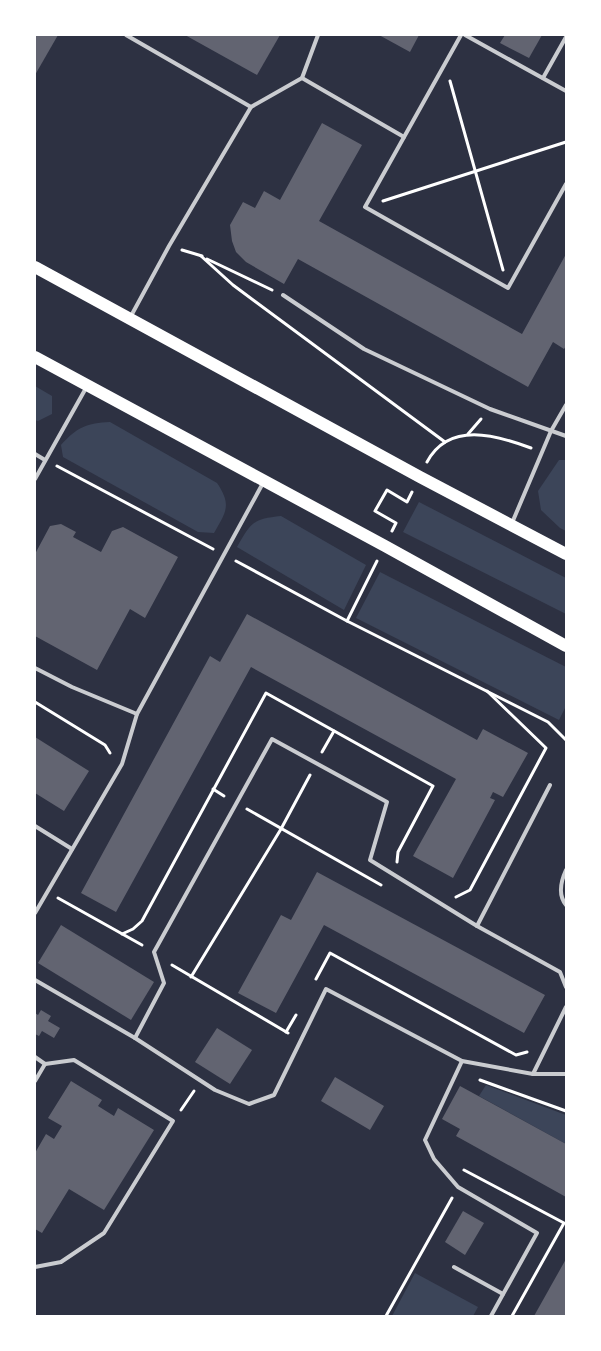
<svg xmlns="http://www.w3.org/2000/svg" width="601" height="1351" viewBox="0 0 601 1351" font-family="Lato,sans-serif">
<rect width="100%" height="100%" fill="#2d3142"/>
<!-- green -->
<g fill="#3c4559">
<polygon points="35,386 52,396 52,414 38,421 35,420"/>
<path d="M 110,422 L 217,483 C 232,505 226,512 214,533 L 198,532 L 63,457 L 61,445 C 77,427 87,423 110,422 Z"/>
<polygon points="559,460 566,460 566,531 560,528 541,510 538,491"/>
<polygon points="419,502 566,578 566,614 403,532"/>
<path d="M 281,516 L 366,565 L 344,610 L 237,547 C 251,523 252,519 281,516 Z"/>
<polygon points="380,572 566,667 566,706 559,720 356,618"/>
<polygon points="486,1085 566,1115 566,1144 479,1096"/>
<polygon points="415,1273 478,1307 473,1316 392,1316"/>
</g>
<!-- building -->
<g fill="#626471">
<polygon points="35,35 58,35 35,75"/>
<polygon points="185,35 280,35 257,75"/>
<polygon points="379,35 419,35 410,52"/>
<polygon points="505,35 542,35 529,58 500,43"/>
<polygon points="322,123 362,145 319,221 522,334 566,254 566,346 564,349 553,342 528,387 298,259 284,284 246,262 236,252 232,241 230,225 243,202 255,208 264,191 280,200"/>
<polygon points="61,524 76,532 73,537 101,552 112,531 123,527 178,557 145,618 130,609 97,670 35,636 35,554 50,526"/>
<polygon points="247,614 477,740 483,729 528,753 503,797 493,792 490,798 495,800 453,878 413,856 456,779 251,667 116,912 81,893 210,656 220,662"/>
<polygon points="35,737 89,771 64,811 35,793"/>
<polygon points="317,872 545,995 524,1033 324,925 276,1013 238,993 281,915 291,920"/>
<polygon points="61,925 154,982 131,1020 38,963"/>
<polygon points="41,1010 51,1016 48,1021 60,1028 54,1038 42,1031 39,1036 35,1034 35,1013 38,1015"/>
<polygon points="217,1028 252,1050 230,1084 195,1062"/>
<polygon points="335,1077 384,1106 370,1130 321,1101"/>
<polygon points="71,1081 102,1100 98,1106 114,1116 118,1108 154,1130 104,1210 69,1189 42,1233 35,1229 35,1153 46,1134 54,1139 62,1126 48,1118"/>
<polygon points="460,1086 566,1144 566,1197 456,1136 460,1129 442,1119"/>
<polygon points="463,1211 484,1223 465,1255 445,1242"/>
<polygon points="566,1259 566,1316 534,1316"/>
</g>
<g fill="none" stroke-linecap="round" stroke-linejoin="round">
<!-- path -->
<g stroke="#fff" stroke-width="3">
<polyline points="450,81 503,270"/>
<polyline points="383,201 566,142"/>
<polyline points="182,250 202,256"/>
<polyline points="201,256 233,285 445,442"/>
<polyline points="207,259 272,290"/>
<polyline points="468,434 481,419"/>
<path d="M 427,462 C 449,421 496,435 531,448"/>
<polyline points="57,466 213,549"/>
<polyline points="392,531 396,523 375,511 387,490 407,502 412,492"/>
<polyline points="236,561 347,621 548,722 566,740"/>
<polyline points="347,621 377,561"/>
<polyline points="35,702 105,745 110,753"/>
<polyline points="322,752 334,731"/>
<polyline points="213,789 224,796"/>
<polyline points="247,809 381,885"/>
<polyline points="456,897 470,890 546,748 487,691"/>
<polyline points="58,898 142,945"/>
<polyline points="122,934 133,929 142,921 266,693 433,786 398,852 397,862"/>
<polyline points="172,965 288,1033"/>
<polyline points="191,977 281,829 310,775"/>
<polyline points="316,979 330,953 516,1055 527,1052"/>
<polyline points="286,1032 296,1015"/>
<polyline points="480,1080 566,1111"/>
<polyline points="181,1110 194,1091"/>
<polyline points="464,1170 564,1223 512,1316"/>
<polyline points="386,1316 452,1198"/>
</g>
<!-- service -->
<g stroke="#caccd0" stroke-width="4">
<polyline points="126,35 251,107"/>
<polyline points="461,35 365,207 508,288 566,184"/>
<polyline points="465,35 566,91"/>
<polyline points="302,78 404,137"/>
<polyline points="543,78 566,37"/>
<polyline points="283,295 364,349 490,409 566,436"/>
<polyline points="131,316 169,246 251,107 302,78 318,35"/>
<polyline points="35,454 45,460"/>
<polyline points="35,479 86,388"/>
<polyline points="512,523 551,431 566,405"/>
<polyline points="35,668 72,687 137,714"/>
<polyline points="35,826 72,849"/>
<path d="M 566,870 C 561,881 558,895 566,905"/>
<polyline points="35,913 122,764 137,714 263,483"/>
<polyline points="477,926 550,785"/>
<polyline points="35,980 135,1038 215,1090 249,1104 274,1095 326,989 462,1061 533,1074 566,1074"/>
<polyline points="135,1038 164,983 154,952 272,739 387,802 370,860 477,926 560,972 566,987"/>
<polyline points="35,1057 45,1064 74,1060 173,1121 104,1233 61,1262 35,1267"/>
<polyline points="462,1061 425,1140 434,1159 458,1187 537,1233 491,1316"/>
<polyline points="533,1074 566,1007"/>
<polyline points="35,1081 45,1064"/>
<polyline points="454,1267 503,1294"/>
</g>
<!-- primary -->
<g stroke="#fff" stroke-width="12">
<polyline points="35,267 420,477 566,554"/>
<polyline points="35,357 385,546 566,646"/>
</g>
</g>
<!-- border -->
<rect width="601" height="1351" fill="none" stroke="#ffffff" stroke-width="72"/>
</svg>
